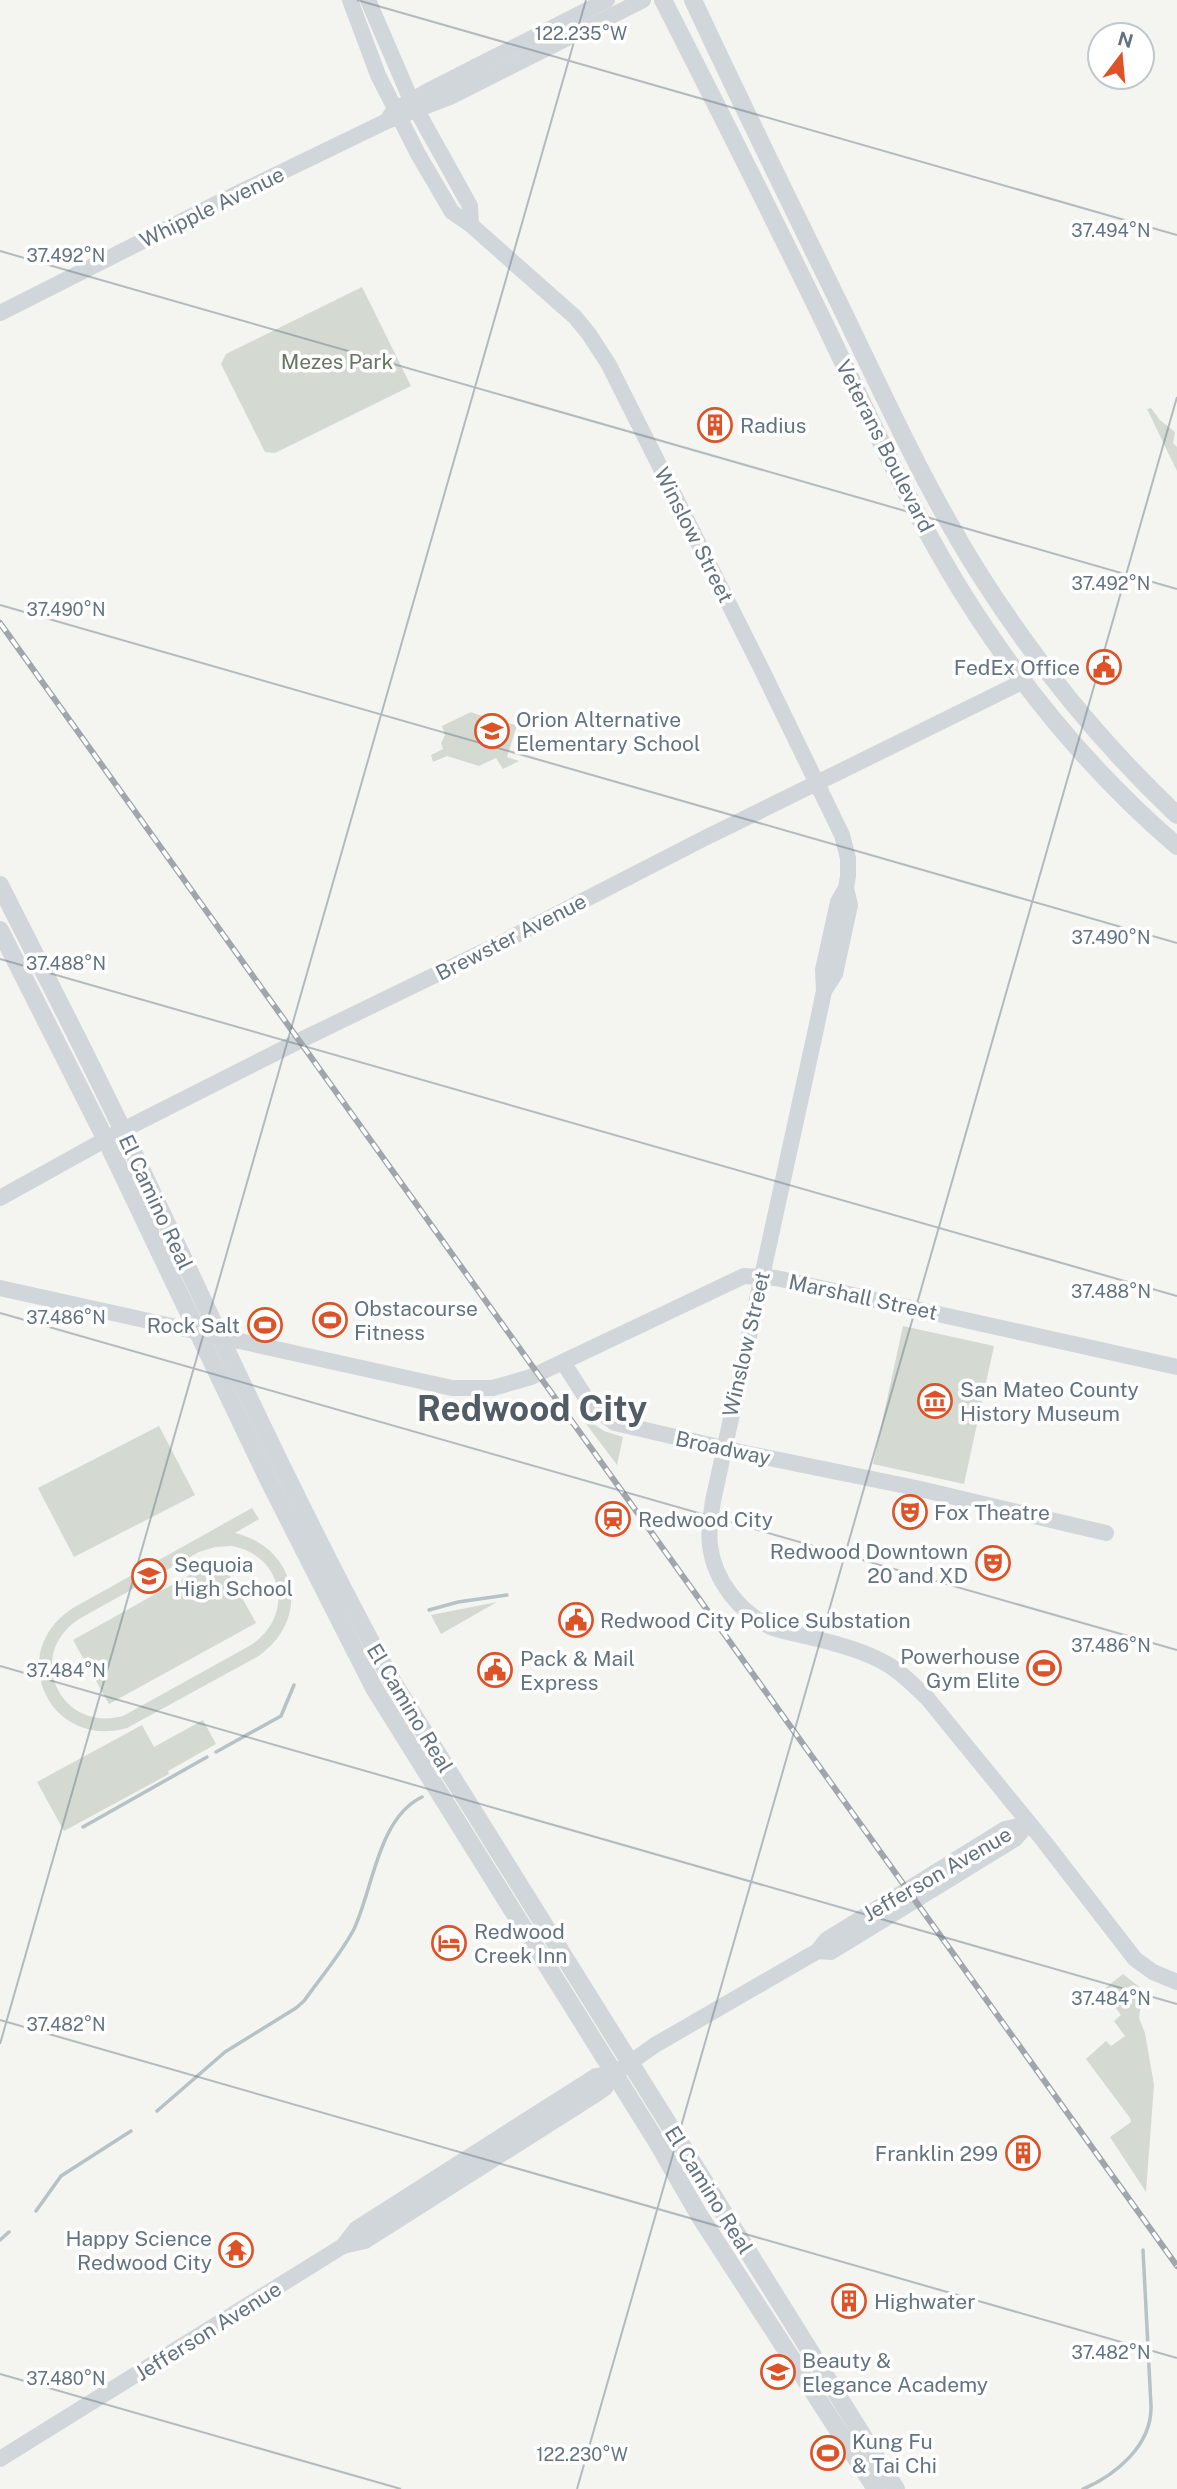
<svg xmlns="http://www.w3.org/2000/svg" width="1177" height="2489" viewBox="0 0 1177 2489" font-family="'Public Sans',sans-serif">
<rect width="100%" height="100%" fill="#f4f4f0"/>
<!-- green -->
<g fill="#d4dad1" fill-rule="evenodd">
<polygon points="362,287 411,386 275,453 265,452 221,364 226,354"/>
<polygon points="1151,408 1160,420 1175,432 1173,443 1177,447 1177,471 1147,409"/>
<polygon points="471,712 505,725 506,723 517,725 507,757 519,761 503,769 496,758 479,766 447,756 433,762 431,755 443,749 441,743 445,735 442,726"/>
<polygon points="903,1326 994,1346 964,1484 873,1464"/>
<polygon points="586,1419 604,1431 623,1437 617,1465 584,1421"/>
<polygon points="159,1426 195,1495 74,1557 38,1488"/>
<path d="M 252,1508 L 259,1519 L 235,1533 C 298,1548 312,1620 257,1657 L 127,1728 C 49,1750 4,1652 73,1608 ZM 232,1546 C 284,1556 295,1616 251,1645 L 123,1716 C 60,1733 24,1655 79,1619 L 199,1552 L 215,1547 Z"/>
<polygon points="220,1558 256,1623 109,1704 73,1640"/>
<polygon points="497,1602 441,1634 431,1615"/>
<polygon points="203,1720 216,1744 168,1771 169,1774 64,1831 37,1782 142,1725 154,1747"/>
<polygon points="1123,1974 1143,1990 1139,2018 1145,2033 1154,2085 1146,2192 1110,2137 1131,2122 1130,2118 1086,2059 1106,2041 1111,2046 1125,2036 1114,2021 1121,2015 1115,2007 1120,2002 1113,1993 1109,1996 1104,1989"/>
</g>
<g fill="none" stroke-linecap="round" stroke-linejoin="round">
<!-- stream -->
<g stroke="#b6c2c6" stroke-width="3.5">
<polyline points="429,1610 458,1602 507,1595"/>
<polyline points="216,1752 281,1716 294,1685"/>
<polyline points="83,1827 207,1757"/>
<path d="M 157,2111 L 225,2052 L 296,2008 L 304,2001 C 321,1977 341,1954 354,1929 C 373,1889 378,1818 422,1797"/>
<polyline points="36,2211 61,2176 131,2131"/>
<polyline points="0,2240 9,2232"/>
<path d="M 1083,2489 C 1116,2475 1152,2445 1151,2406 L 1143,2250"/>
</g>
<!-- secondary -->
<g stroke="#d1d6da" stroke-width="16">
<path d="M 350,0 L 378,75 L 418,154 L 452,212 L 471,225 L 575,317 L 589,334 L 609,365 L 761,668 L 842,835 L 848,858 L 848,876 L 846,888 L 838,902 L 823,970 L 824,991 L 819,1015 L 713,1501 C 711,1515 708,1530 710,1545 C 714,1581 741,1614 773,1628 C 808,1638 855,1645 887,1664 C 902,1673 915,1686 928,1699 L 1043,1840 L 1135,1959 L 1153,1972 L 1177,1982"/>
<polyline points="368,0 411,100 470,206 471,225"/>
<polyline points="390,116 396,109 428,91 607,0"/>
<polyline points="0,313 228,198 387,121 450,97 643,0"/>
<polyline points="824,991 835,974 850,905 846,888"/>
<polyline points="0,1198 119,1132 299,1041 499,944 703,839 1024,681"/>
<polyline points="0,1288 452,1388 493,1388 531,1377 744,1276 776,1278 1177,1367"/>
<polyline points="563,1362 591,1406 615,1423 745,1453 916,1488 1106,1533"/>
<polyline points="818,1951 826,1940 1005,1829 1028,1824"/>
<polyline points="343,2246 356,2229 596,2076 614,2074"/>
<polyline points="0,2459 343,2246 365,2241 598,2093 605,2088 614,2074 655,2045 809,1956 818,1951 831,1952 1015,1839 1028,1824"/>
</g>
<!-- primary -->
<g stroke="#d1d6da" stroke-width="18">
<path d="M 663,0 C 716,104 768,207 819,312 C 864,405 906,501 960,589 C 1019,684 1092,773 1177,846"/>
<path d="M 693,0 C 740,101 789,201 838,301 C 883,394 926,490 982,578 C 1037,664 1103,745 1177,815"/>
<path d="M 0,885 C 41,967 84,1049 123,1131 C 211,1315 293,1500 391,1679 L 896,2489"/>
<polyline points="0,930 106,1140 269,1481 374,1688 657,2142 699,2215 876,2489"/>
</g>
<!-- rail casing -->
<g stroke="#a0a6ab" stroke-width="6">
<polyline id="rail" points="0,623 1177,2266"/>
</g>
<!-- rail -->
<use href="#rail" stroke="#fff" stroke-width="3.5" stroke-dasharray="10" stroke-linecap="butt"/>
</g>
<!-- ticks -->
<path fill="none" stroke="#637380" stroke-width="2" stroke-opacity="0.45" d="M 357,0 L 1177,235M 0,251 L 1177,589M 0,605 L 1177,943M 0,959 L 1177,1296M 0,1313 L 1177,1650M 0,1666 L 1177,2004M 0,2020 L 1177,2358M 0,2044 L 586,0M 0,2374 L 401,2489M 577,2489 L 1177,397"/>
<!-- icons -->
<defs>
<g id="building-ring" transform="scale(1.75)"><circle r="9.5" fill="#fff" stroke="#dd5327" stroke-width="1.5"/><path d="M-4-6H4V6H1V3H-1V6H-4ZM-2.5-4.3h1.7v1.8h-1.7ZM.8-4.3h1.7v1.8H.8ZM-2.5-1h1.7V.8h-1.7ZM.8-1h1.7V.8H.8Z" fill="#dd5327"/></g>
<g id="civic-ring" transform="scale(1.75)"><circle r="9.5" fill="#fff" stroke="#dd5327" stroke-width="1.5"/><path d="M-.6-6.5H3V-4.5H.6V-3L4-1V1h2V6H-6V1h2V-1L-.6-3ZM-1.2 2.5V6h2.4V2.5Z" fill="#dd5327"/></g>
<g id="school-ring" transform="scale(1.75)"><circle r="9.5" fill="#fff" stroke="#dd5327" stroke-width="1.5"/><path d="M0-5L7-2L0 1L-7-2ZM-4 1L0 2.5L4 1V4Q0 6-4 4Z" fill="#dd5327"/></g>
<g id="stadium-ring" transform="scale(1.75)"><circle r="9.5" fill="#fff" stroke="#dd5327" stroke-width="1.5"/><path d="M0-5a6.5 5 0 1 0 0 10a6.5 5 0 1 0 0-10ZM-3.5-1.8h7v3.6h-7Z" fill="#dd5327"/></g>
<g id="museum-ring" transform="scale(1.75)"><circle r="9.5" fill="#fff" stroke="#dd5327" stroke-width="1.5"/><path d="M0-6L6-3V-2H-6V-3ZM-5-1h2V3h-2ZM-1-1h2V3h-2ZM3-1h2V3H3ZM-6 4H6V6H-6Z" fill="#dd5327"/></g>
<g id="theatre-ring" transform="scale(1.75)"><circle r="9.5" fill="#fff" stroke="#dd5327" stroke-width="1.5"/><path d="M-5-5.5Q0-4 5-5.5V0Q5 5 0 6Q-5 5-5 0ZM-3.3-2.5H-1v1.5H-3.3ZM1-2.5H3.3v1.5H1ZM-2.8 1Q0 5.5 2.8 1Z" fill="#dd5327"/></g>
<g id="station-ring" transform="scale(1.75)"><circle r="9.5" fill="#fff" stroke="#dd5327" stroke-width="1.5"/><path d="M-3-6H3Q5-6 5-4V2Q5 4 3 4L4.5 6H3L1.5 4h-3L-3 6H-4.5L-3 4Q-5 4-5 2V-4Q-5-6-3-6ZM-3.5-4v3h7v-3ZM-3.5 1v1.5H-2V1ZM2 1v1.5H3.5V1Z" fill="#dd5327"/></g>
<g id="hotel-ring" transform="scale(1.75)"><circle r="9.5" fill="#fff" stroke="#dd5327" stroke-width="1.5"/><path d="M-6-4.5h1.5V1H6V5H4.5V3h-9V5H-6ZM-4 0a1.8 1.8 0 1 1 3.6 0ZM.5 0V-2.5h3Q6-2.5 6 0Z" fill="#dd5327"/></g>
<g id="temple-ring" transform="scale(1.75)"><circle r="9.5" fill="#fff" stroke="#dd5327" stroke-width="1.5"/><path d="M0-6L5-2H3V0L6.5 2.5H4V6H1.5V3h-3V6H-4V2.5H-6.5L-3 0V-2H-5Z" fill="#dd5327"/></g>
</defs>
<g fill-rule="evenodd">
<use href="#building-ring" x="715" y="425"/>
<use href="#civic-ring" x="1104" y="667"/>
<use href="#school-ring" x="492" y="731"/>
<use href="#stadium-ring" x="330" y="1320"/>
<use href="#stadium-ring" x="265" y="1325"/>
<use href="#museum-ring" x="935" y="1401"/>
<use href="#theatre-ring" x="910" y="1512"/>
<use href="#station-ring" x="613" y="1519"/>
<use href="#theatre-ring" x="993" y="1563"/>
<use href="#school-ring" x="149" y="1576"/>
<use href="#civic-ring" x="576" y="1620"/>
<use href="#stadium-ring" x="1044" y="1668"/>
<use href="#civic-ring" x="495" y="1670"/>
<use href="#hotel-ring" x="449" y="1943"/>
<use href="#building-ring" x="1023" y="2153"/>
<use href="#temple-ring" x="236" y="2250"/>
<use href="#building-ring" x="849" y="2301"/>
<use href="#school-ring" x="778" y="2372"/>
<use href="#stadium-ring" x="828" y="2453"/>
</g>
<g text-anchor="middle" dominant-baseline="central" stroke-width="7" stroke-linejoin="round" paint-order="stroke">
<!-- street labels -->
<g font-size="21" fill="#637380" stroke="#fff">
<text transform="translate(212 207) rotate(-26)">Whipple Avenue</text>
<text transform="translate(885 446) rotate(63)">Veterans Boulevard</text>
<text transform="translate(694 535) rotate(63)">Winslow Street</text>
<text transform="translate(511 937) rotate(-27)">Brewster Avenue</text>
<text transform="translate(156 1202) rotate(65)">El Camino Real</text>
<text transform="translate(863 1297) rotate(12)">Marshall Street</text>
<text transform="translate(746 1344) rotate(-77)">Winslow Street</text>
<text transform="translate(723 1448) rotate(12)">Broadway</text>
<text transform="translate(410 1708) rotate(59)">El Camino Real</text>
<text transform="translate(937 1874) rotate(-30)">Jefferson Avenue</text>
<text transform="translate(709 2190) rotate(58)">El Camino Real</text>
<text transform="translate(208 2331) rotate(-32)">Jefferson Avenue</text>
</g>
<!-- park labels -->
<g font-size="21" fill="#667762" stroke="#fff">
<text x="337" y="361">Mezes Park</text>
</g>
<!-- poi labels -->
<g font-size="21" fill="#637380" stroke="#fff" text-anchor="start">
<text x="740" y="425">Radius</text>
<text x="1080" y="667" text-anchor="end">FedEx Office</text>
<text x="516" y="719">Orion Alternative<tspan x="516" dy="24">Elementary School</tspan></text>
<text x="354" y="1308">Obstacourse<tspan x="354" dy="24">Fitness</tspan></text>
<text x="240" y="1325" text-anchor="end">Rock Salt</text>
<text x="960" y="1389">San Mateo County<tspan x="960" dy="24">History Museum</tspan></text>
<text x="934" y="1512">Fox Theatre</text>
<text x="638" y="1519">Redwood City</text>
<text x="968" y="1551" text-anchor="end">Redwood Downtown<tspan x="968" dy="24">20 and XD</tspan></text>
<text x="174" y="1564">Sequoia<tspan x="174" dy="24">High School</tspan></text>
<text x="600" y="1620">Redwood City Police Substation</text>
<text x="1020" y="1656" text-anchor="end">Powerhouse<tspan x="1020" dy="24">Gym Elite</tspan></text>
<text x="520" y="1658">Pack &amp; Mail<tspan x="520" dy="24">Express</tspan></text>
<text x="474" y="1931">Redwood<tspan x="474" dy="24">Creek Inn</tspan></text>
<text x="998" y="2153" text-anchor="end">Franklin 299</text>
<text x="212" y="2238" text-anchor="end">Happy Science<tspan x="212" dy="24">Redwood City</tspan></text>
<text x="874" y="2301">Highwater</text>
<text x="802" y="2360">Beauty &amp;<tspan x="802" dy="24">Elegance Academy</tspan></text>
<text x="852" y="2441">Kung Fu<tspan x="852" dy="24">&amp; Tai Chi</tspan></text>
</g>
<!-- town labels -->
<g font-size="35" font-weight="bold" fill="#515c65" stroke="#fff">
<text x="532" y="1408">Redwood City</text>
</g>
</g>
<g font-size="18" text-anchor="middle" fill="#637380" stroke="#fff" stroke-width="7" stroke-linejoin="round" paint-order="stroke">
<text x="581" y="40">122.235°W</text>
<text x="1111" y="237">37.494°N</text>
<text x="66" y="262">37.492°N</text>
<text x="1111" y="590">37.492°N</text>
<text x="66" y="616">37.490°N</text>
<text x="1111" y="944">37.490°N</text>
<text x="66" y="970">37.488°N</text>
<text x="1111" y="1298">37.488°N</text>
<text x="66" y="1324">37.486°N</text>
<text x="1111" y="1652">37.486°N</text>
<text x="66" y="1677">37.484°N</text>
<text x="1111" y="2005">37.484°N</text>
<text x="66" y="2031">37.482°N</text>
<text x="1111" y="2359">37.482°N</text>
<text x="66" y="2385">37.480°N</text>
<text x="582" y="2461">122.230°W</text>
</g>
<!-- north arrow -->
<g transform="translate(1121 56) rotate(16)"><circle r="33" fill="#ffffff" stroke="#c1c7cc" stroke-width="2"/>
<path d="M0-5L12 26L0 18L-12 26Z" fill="#dd5327"/>
<text y="-10" font-size="19" font-weight="bold" text-anchor="middle" fill="#637380">N</text>
</g>
</svg>
